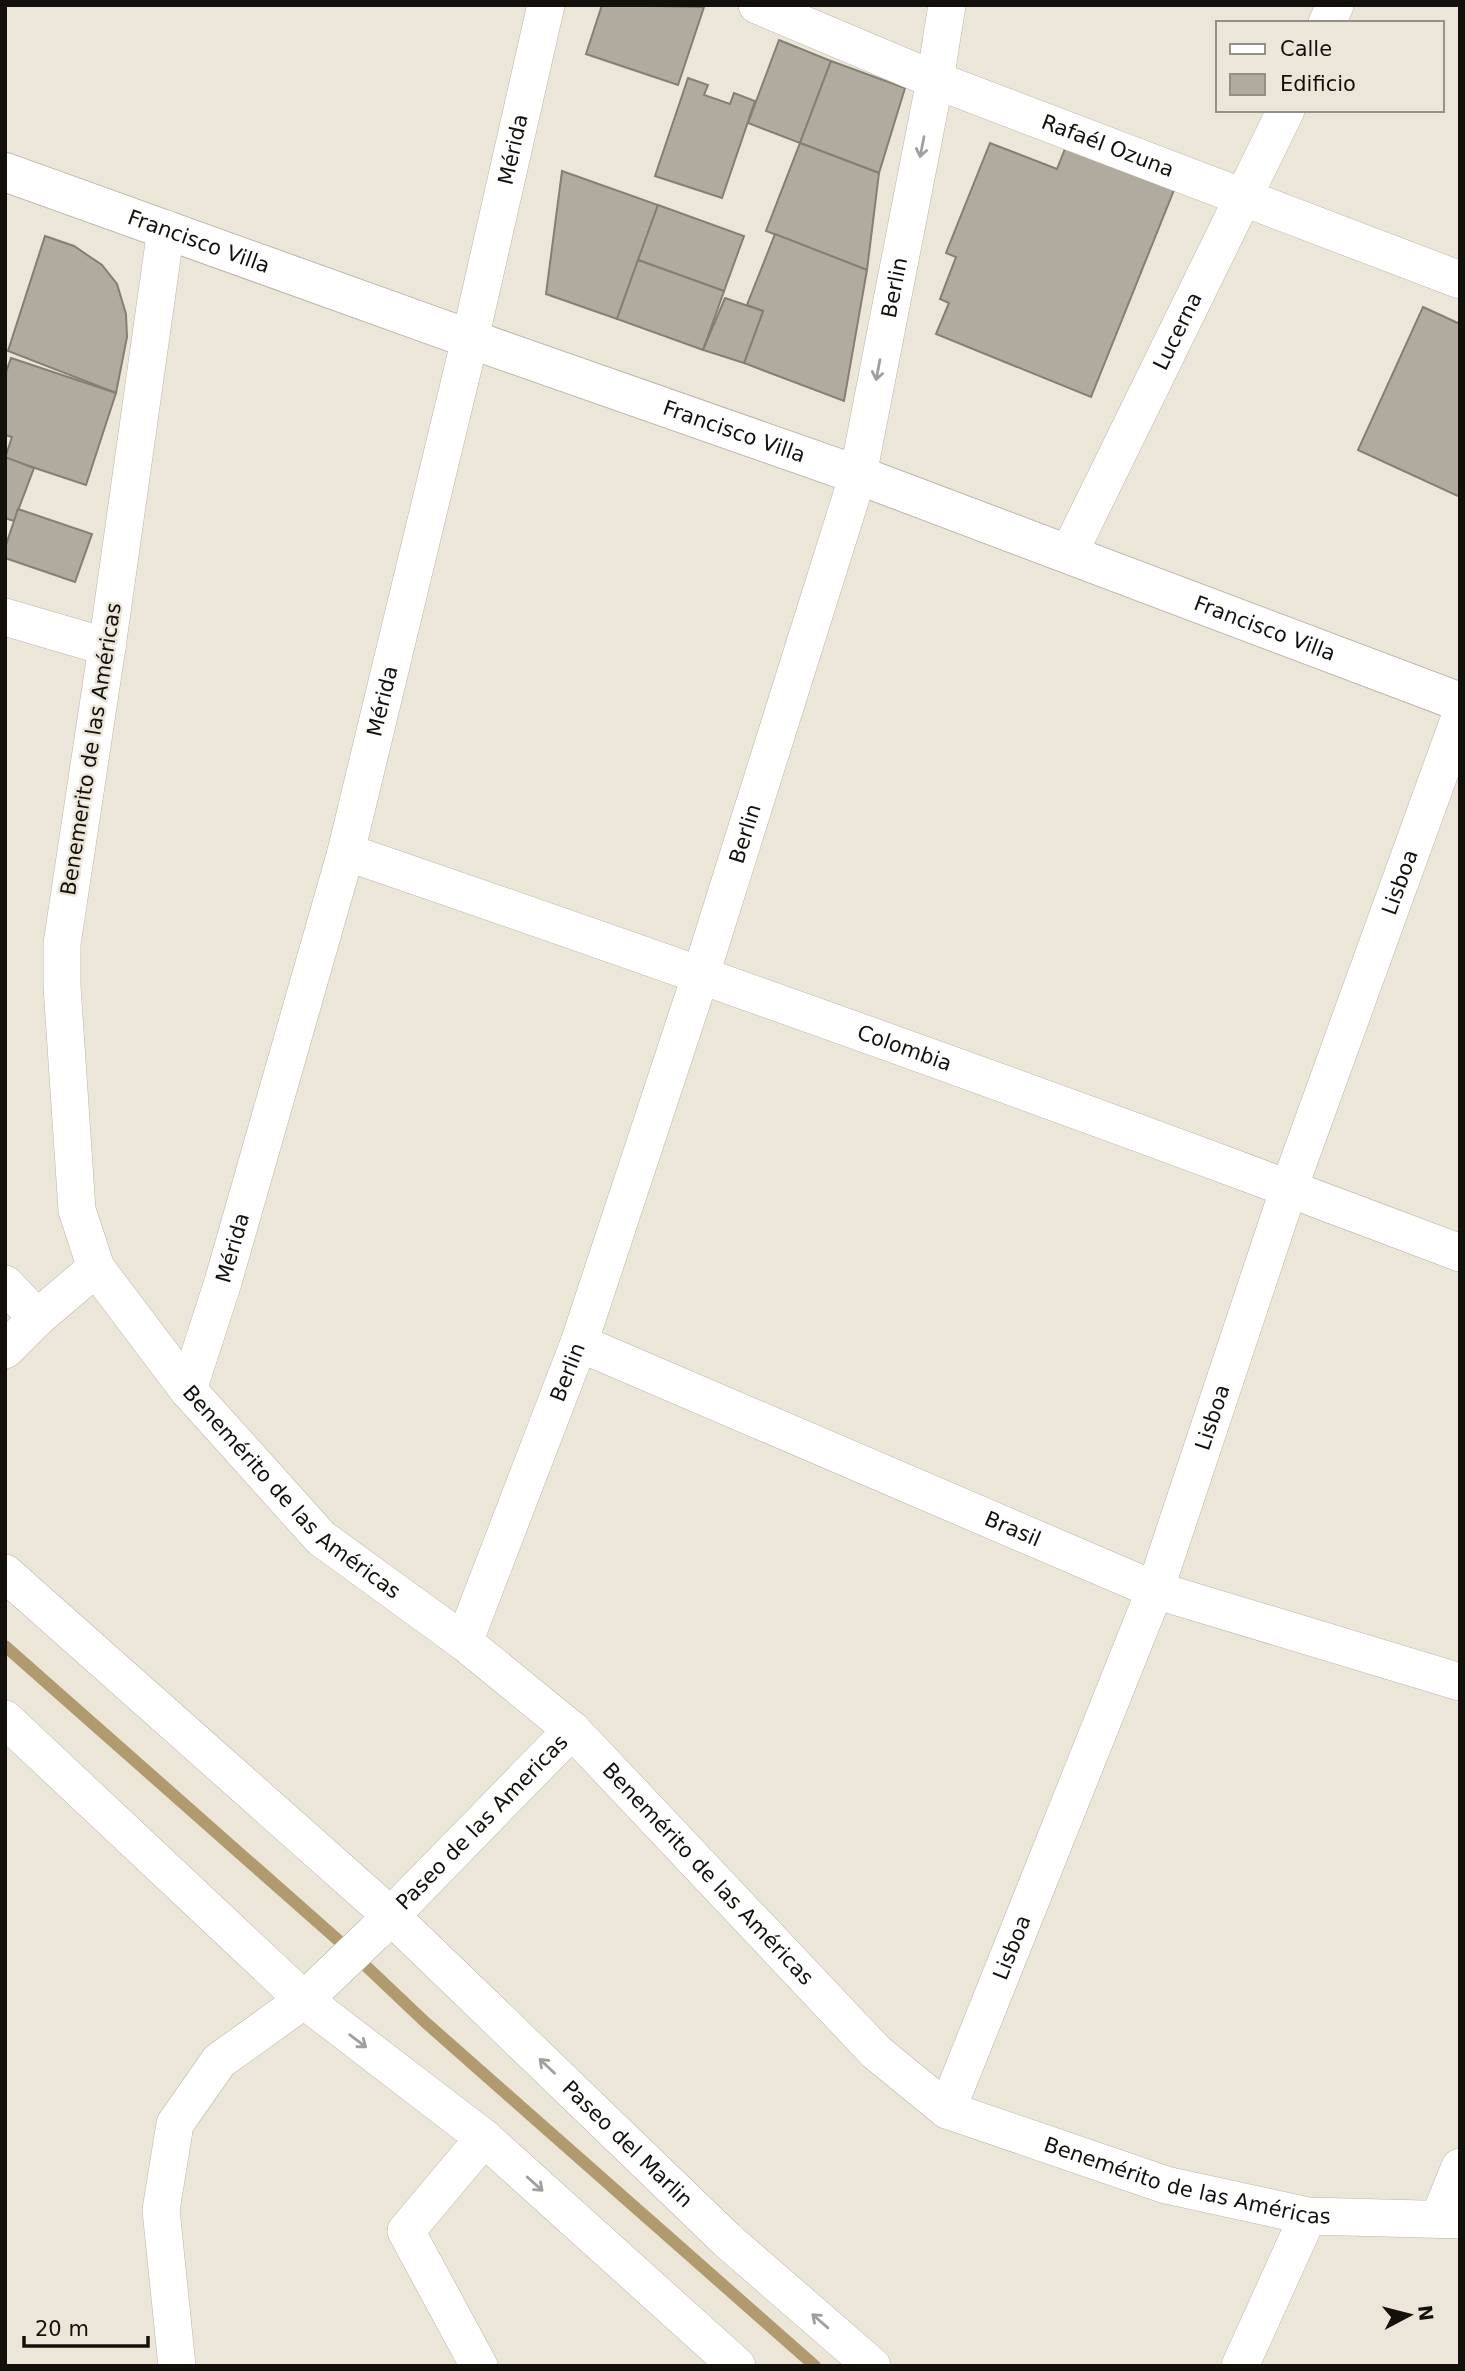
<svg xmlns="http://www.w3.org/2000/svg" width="1465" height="2371" viewBox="0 0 1465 2371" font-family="'DejaVu Sans',sans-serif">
<rect width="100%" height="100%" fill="#ece6d9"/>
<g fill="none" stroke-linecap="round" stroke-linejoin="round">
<!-- stream -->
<polyline stroke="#b19a6e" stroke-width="12" points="5,1646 347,1948 425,2022 815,2366"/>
</g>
<!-- building -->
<g fill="#b1ab9f" stroke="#857f73" stroke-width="2">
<polygon points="602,5 704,7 678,85 586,54"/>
<polygon points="779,40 831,61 800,143 748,123"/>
<polygon points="831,61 905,88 879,173 800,143"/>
<polygon points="688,78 708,85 704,95 730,104 734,93 755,101 722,198 655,176"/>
<polygon points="1070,136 1178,180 1091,397 936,334 949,303 940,299 956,257 946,253 990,143 1057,169"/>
<polygon points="800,143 879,173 867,270 766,231"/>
<polygon points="562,171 658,205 617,319 546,294"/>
<polygon points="658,205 744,236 724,291 638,260"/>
<polygon points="775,234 867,270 844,401 744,363 763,311 747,305"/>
<polygon points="45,236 74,246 102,265 117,284 126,314 127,337 116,393 8,351"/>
<polygon points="638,260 724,291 703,350 617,319"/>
<polygon points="725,298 763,311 744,363 703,350"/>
<polygon points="1423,307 1460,324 1460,497 1358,450"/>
<polygon points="11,358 116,393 86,485 5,458 12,437 5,435 5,375"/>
<polygon points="5,457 34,468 14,521 5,518"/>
<polygon points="18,509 92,534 75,582 5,558 5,548"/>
</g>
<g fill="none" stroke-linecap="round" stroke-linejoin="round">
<!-- minor casing -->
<g stroke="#bbb5a8" stroke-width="38">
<g id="minor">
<path id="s1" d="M 757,5 L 935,80 L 1460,280"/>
<polyline points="1327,23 1335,5"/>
<path id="s2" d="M 166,229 L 107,647 L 62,944 L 62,986 L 77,1210 L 96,1268 L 188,1390 L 321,1538 L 464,1642 L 572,1730 L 876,2052 L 947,2110 L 1166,2185 L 1308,2216 L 1460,2220"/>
<path id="s3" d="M 1069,553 L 1286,110"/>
<polyline points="5,617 107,647"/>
<path id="s4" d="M 346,852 C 719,980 1091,1113 1460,1253"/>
<polyline points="5,1284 37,1318"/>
<path id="s5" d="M 579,1343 L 1155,1590 L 1460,1682"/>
<polyline points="5,1350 37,1318 96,1268"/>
<path id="s6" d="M 188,1390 L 223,1282 L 346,852 L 470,339 L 546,5"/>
<path id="s7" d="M 5,1573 L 390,1915 L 727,2240 L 872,2366"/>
<path id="s8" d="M 464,1642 L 579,1343 L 701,974 L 858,475 L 935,80 L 947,5"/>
<polyline points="5,1719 304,2000 484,2138 737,2366"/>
<path id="s9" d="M 947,2110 L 1155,1590 L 1289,1188 L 1460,717"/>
<polyline points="1439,2218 1460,2167"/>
<path id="s10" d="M 177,2366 L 161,2210 L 175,2124 L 219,2061 L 304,2000 L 374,1933 L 572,1730"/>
<polyline points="479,2366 406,2231 484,2138"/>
<polyline points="1240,2366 1308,2216"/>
</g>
</g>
<!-- tertiary casing -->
<g stroke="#bbb5a8" stroke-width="40">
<g id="tertiary">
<path id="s11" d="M 5,172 L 470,339 L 858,475 L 1460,702"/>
</g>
</g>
<!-- minor -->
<use href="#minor" stroke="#fff" stroke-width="37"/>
<!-- tertiary -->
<use href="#tertiary" stroke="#fff" stroke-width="38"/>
</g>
<!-- one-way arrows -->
<defs><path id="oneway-shaft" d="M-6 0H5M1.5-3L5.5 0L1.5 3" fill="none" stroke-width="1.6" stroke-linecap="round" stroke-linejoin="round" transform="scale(1.75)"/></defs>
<g stroke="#a19f9e">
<use href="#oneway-shaft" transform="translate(922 147) rotate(101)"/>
<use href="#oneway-shaft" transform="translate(878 370) rotate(101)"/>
<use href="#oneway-shaft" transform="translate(358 2041) rotate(37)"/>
<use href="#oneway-shaft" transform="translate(547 2066) rotate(-136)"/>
<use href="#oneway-shaft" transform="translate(535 2184) rotate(42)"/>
<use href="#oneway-shaft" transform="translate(820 2321) rotate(-139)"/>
</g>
<g text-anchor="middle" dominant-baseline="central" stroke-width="5" stroke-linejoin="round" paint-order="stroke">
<!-- street labels -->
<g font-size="21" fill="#13100c" stroke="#ece6d9">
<text stroke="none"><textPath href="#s1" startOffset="378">Rafaél Ozuna</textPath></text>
<text stroke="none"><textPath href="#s6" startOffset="1283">Mérida</textPath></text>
<text stroke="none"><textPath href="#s11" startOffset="206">Francisco Villa</textPath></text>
<text stroke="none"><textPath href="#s8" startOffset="1423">Berlin</textPath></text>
<text stroke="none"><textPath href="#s3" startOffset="247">Lucerna</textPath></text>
<text stroke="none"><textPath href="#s11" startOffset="774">Francisco Villa</textPath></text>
<text stroke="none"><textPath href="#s11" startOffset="1340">Francisco Villa</textPath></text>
<text stroke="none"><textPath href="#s6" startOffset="716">Mérida</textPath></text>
<text transform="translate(91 749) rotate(-81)">Benemerito de las Américas</text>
<text stroke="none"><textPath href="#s8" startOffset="856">Berlin</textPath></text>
<text stroke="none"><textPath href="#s9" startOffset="1309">Lisboa</textPath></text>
<text stroke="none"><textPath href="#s4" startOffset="592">Colombia</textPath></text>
<text stroke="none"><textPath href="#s6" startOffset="149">Mérida</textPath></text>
<text stroke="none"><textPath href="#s8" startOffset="289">Berlin</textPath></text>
<text stroke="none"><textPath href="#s9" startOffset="742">Lisboa</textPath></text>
<text stroke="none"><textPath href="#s2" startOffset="1349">Benemérito de las Américas</textPath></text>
<text stroke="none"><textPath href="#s5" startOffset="472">Brasil</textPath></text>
<text stroke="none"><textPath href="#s10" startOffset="677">Paseo de las Americas</textPath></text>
<text stroke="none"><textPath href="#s2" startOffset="1916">Benemérito de las Américas</textPath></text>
<text stroke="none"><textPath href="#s9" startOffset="175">Lisboa</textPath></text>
<text stroke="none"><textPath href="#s7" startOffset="845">Paseo del Marlin</textPath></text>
<text stroke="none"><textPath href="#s2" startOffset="2504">Benemérito de las Américas</textPath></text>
</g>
</g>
<!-- border -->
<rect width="1465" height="2371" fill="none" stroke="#13100c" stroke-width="14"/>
<!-- legend -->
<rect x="1216" y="21" width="228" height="91" fill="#ece6d9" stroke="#959087" stroke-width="2"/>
<rect x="1230" y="44" width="35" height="10" fill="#ffffff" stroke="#959087" stroke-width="2"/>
<text x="1280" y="56" font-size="21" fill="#13100c">Calle</text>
<rect x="1230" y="74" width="35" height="21" fill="#b1ab9f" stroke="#959087" stroke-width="2"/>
<text x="1280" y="91" font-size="21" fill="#13100c">Edificio</text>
<!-- north arrow -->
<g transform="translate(1409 2315) rotate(83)" stroke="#ece6d9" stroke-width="5" paint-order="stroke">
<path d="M0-5L12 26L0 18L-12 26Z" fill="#13100c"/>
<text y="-10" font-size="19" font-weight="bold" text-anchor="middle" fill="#13100c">N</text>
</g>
<!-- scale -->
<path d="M24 2336v10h124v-10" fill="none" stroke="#13100c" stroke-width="3.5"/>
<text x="35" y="2336" font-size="21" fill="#13100c" stroke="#ece6d9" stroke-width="5" paint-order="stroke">20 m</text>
</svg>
